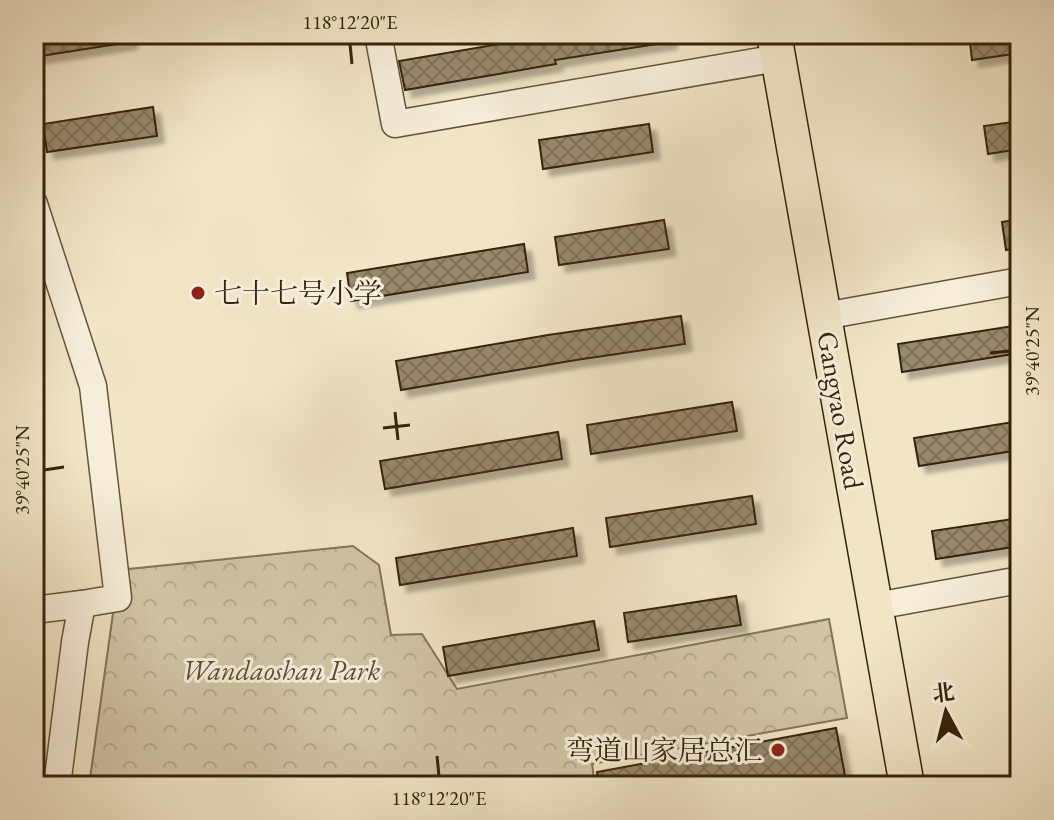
<svg xmlns="http://www.w3.org/2000/svg" width="1054" height="820" viewBox="0 0 1054 820" font-family="'EB Garamond','Noto Serif SC',serif">
<defs>
<pattern id="park-crowns" width="20" height="18" patternUnits="userSpaceOnUse" patternTransform="scale(2)"><rect width="20" height="18" fill="#d1c4a6"/><path d="M2 6a3 3 0 1 1 6 0M12 15a3 3 0 1 1 6 0" fill="none" stroke="#b4a88e"/></pattern>
<pattern id="building-cross-hatch" width="8" height="8" patternUnits="userSpaceOnUse" patternTransform="scale(2)"><rect width="8" height="8" fill="#98886c"/><path d="M0 0l8 8M0 8l8-8" fill="none" stroke="#7d6f57"/></pattern>
<filter id="shadow"><feDropShadow dx="7" dy="7" stdDeviation="2" flood-color="#0004"/></filter>
</defs>
<rect width="100%" height="100%" fill="#f1e5c6"/>
<filter id="stains"><feTurbulence type="fractalNoise" baseFrequency=".0025" numOctaves="4"/><feColorMatrix values="0 0 0 0 .2 0 0 0 0 .09 0 0 0 0 .02 0 0 0 .5 -.17"/></filter>
<radialGradient id="worn" r=".72"><stop offset=".6" stop-color="#630" stop-opacity="0"/><stop offset="1" stop-color="#630" stop-opacity=".3"/></radialGradient>
<!-- park -->
<polygon fill="url(#park-crowns)" stroke="#847458" stroke-width="2" points="353,546 379,565 391,635 422,634 457,689 829,619 847,718 592,764 595,786 89,786 119,570"/>
<!-- building -->
<g fill="url(#building-cross-hatch)" stroke="#37230a" stroke-width="2" filter="url(#shadow)">
<polygon points="34,34 130,34 131,42 34,57"/>
<polygon points="559,34 669,34 670,42 555,60 556,64 405,90 399,61"/>
<polygon points="969,34 1020,34 1020,53 972,60"/>
<polygon points="153,107 157,136 47,152 43,124"/>
<polygon points="1020,121 1020,149 988,154 984,126"/>
<polygon points="649,124 653,152 543,169 539,140"/>
<polygon points="1020,219 1020,248 1006,250 1002,222"/>
<polygon points="664,220 669,249 559,265 555,237"/>
<polygon points="524,244 528,272 351,301 347,273"/>
<polygon points="681,316 685,344 576,360 401,390 396,361 548,335"/>
<polygon points="1020,325 1020,353 902,372 898,344"/>
<polygon points="732,402 737,431 591,454 587,425"/>
<polygon points="1020,421 1020,450 919,466 914,438"/>
<polygon points="558,432 562,459 385,489 380,461"/>
<polygon points="752,496 756,524 610,547 606,518"/>
<polygon points="1020,518 1020,546 936,559 932,531"/>
<polygon points="573,528 577,556 400,585 396,558"/>
<polygon points="736,596 741,625 628,642 624,613"/>
<polygon points="594,621 599,650 448,676 443,647"/>
<polygon points="836,728 847,786 599,786 597,772"/>
</g>
<g fill="none" stroke-linecap="round" stroke-linejoin="round">
<!-- minor casing -->
<g stroke="#665439" stroke-width="29">
<g id="minor">
<polyline points="378,34 395,124 778,58"/>
<polyline points="34,204 93,386 118,598 82,604"/>
<polyline points="824,316 1020,281"/>
<polyline points="876,606 1020,580"/>
<polyline points="34,610 82,604 75,642 57,786"/>
</g>
</g>
<!-- major casing -->
<g stroke="#37230a" stroke-width="37">
<polyline id="major" points="774,34 907,786"/>
</g>
<!-- minor -->
<use href="#minor" stroke="#f6eeda" stroke-width="26"/>
<!-- major -->
<use href="#major" stroke="#f1e5c6" stroke-width="34"/>
</g>
<!-- ticks -->
<path fill="none" stroke="#37230a" stroke-width="3" d="M 350,44 L 352,64M 990,353 L 1010,351M 395,412 L 398,440M 383,428 L 410,425M 44,470 L 64,467M 437,756 L 439,776"/>
<!-- markers -->
<g fill="#8f2418" stroke="#f6eeda" stroke-width="3">
<circle cx="198" cy="293" r="8"/>
<circle cx="778" cy="750" r="8"/>
</g>
<g text-anchor="middle" dominant-baseline="central" stroke-width="6" stroke-linejoin="round" paint-order="stroke">
<!-- poi labels -->
<g font-size="28" fill="#37230a" stroke="#f6eeda" text-anchor="start">
<text x="214" y="293">七十七号小学</text>
<text x="762" y="750" text-anchor="end">弯道山家居总汇</text>
</g>
<!-- street labels -->
<g font-size="28" fill="#37230a" stroke="#f6eeda">
<text transform="translate(841 410) rotate(80)">Gangyao Road</text>
</g>
<!-- park labels -->
<g font-size="28" font-style="italic" fill="#5e4b31" stroke="#f6eeda">
<text x="281" y="670">Wandaoshan Park</text>
</g>
</g>
<!-- margin -->
<rect width="1054" height="820" fill="none" stroke="#f1e5c6" stroke-width="88"/>
<!-- north arrow -->
<g transform="translate(946 712) rotate(353)" stroke="#f6eeda" stroke-width="6" paint-order="stroke">
<path d="M0-6L14 30L0 20L-14 30Z" fill="#37230a"/>
<text y="-12" font-size="22" font-weight="bold" text-anchor="middle" fill="#37230a">北</text>
</g>
<rect x="44" y="44" width="966" height="732" fill="none" stroke="#37230a" stroke-width="3"/>
<g font-size="20" text-anchor="middle" fill="#37230a">
<text x="350" y="29">118°12'20"E</text>
<text transform="translate(1032 351) rotate(-90)" y="7">39°40'25"N</text>
<text transform="translate(22 470) rotate(-90)" y="7">39°40'25"N</text>
<text x="439" y="805">118°12'20"E</text>
</g>
<rect width="100%" height="100%" filter="url(#stains)"/>
<rect width="100%" height="100%" fill="url(#worn)"/>
</svg>
